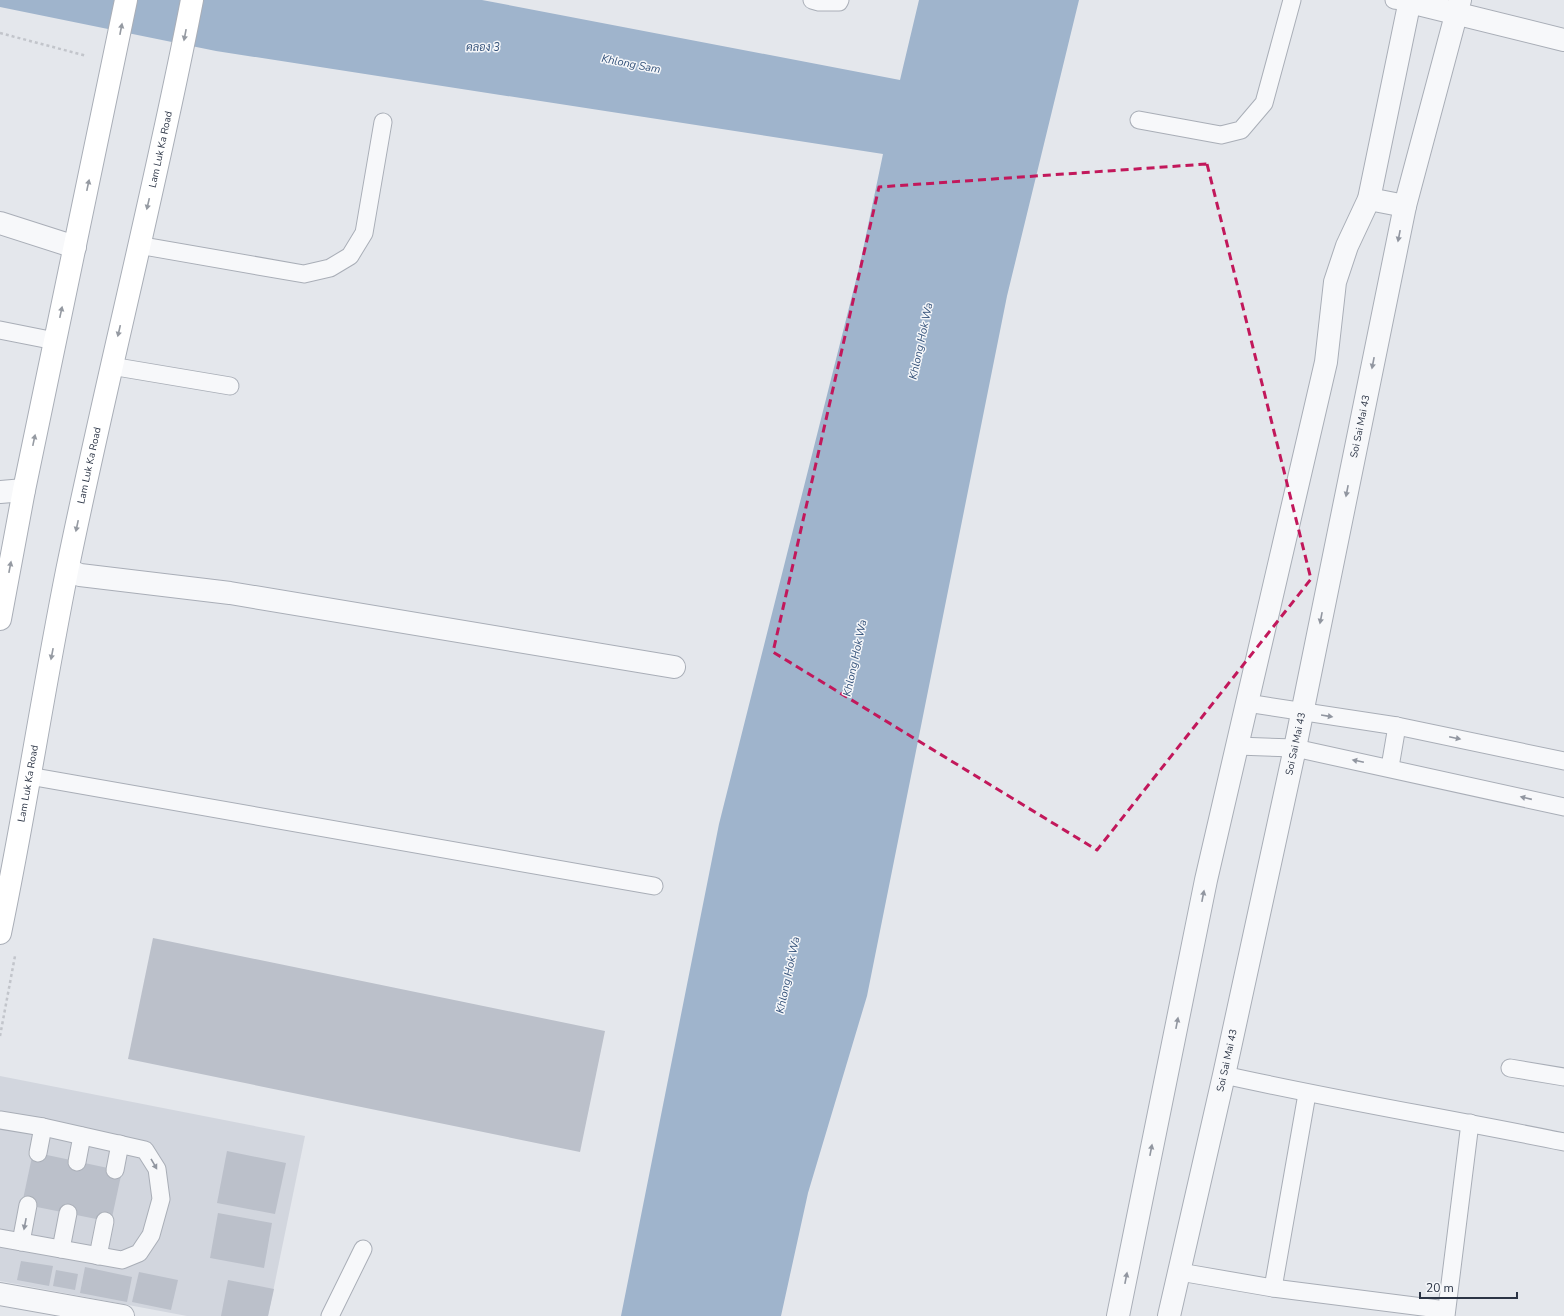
<svg xmlns="http://www.w3.org/2000/svg" width="1564" height="1316" viewBox="0 0 1564 1316" font-family="'Nunito Sans',Sarabun,sans-serif">
<rect width="100%" height="100%" fill="#e4e7ec"/>
<!-- built -->
<polygon fill="#d2d6de" points="0,1076 305,1136 268,1316 187,1316 0,1281"/>
<!-- water -->
<polygon fill="#9fb4cc" points="0,0 482,0 900,80 919,0 1079,0 1007,296 867,996 808,1193 781,1316 621,1316 719,824 860,264 883,154 216,51 0,7"/>
<!-- building -->
<g fill="#bbc0ca">
<polygon points="153,938 605,1031 580,1152 128,1059"/>
<polygon points="227,1151 286,1163 275,1214 217,1203"/>
<polygon points="33,1152 122,1171 111,1222 22,1204"/>
<polygon points="218,1213 272,1223 264,1268 210,1258"/>
<polygon points="21,1261 53,1266 49,1286 17,1280"/>
<polygon points="85,1267 132,1277 127,1302 80,1293"/>
<polygon points="56,1270 78,1274 75,1290 53,1286"/>
<polygon points="139,1272 178,1280 171,1310 132,1302"/>
<polygon points="228,1280 274,1289 268,1316 221,1316"/>
</g>
<g fill="none" stroke-linecap="round" stroke-linejoin="round">
<!-- lane casing -->
<g stroke="#a9aeb7" stroke-width="19">
<g id="lane">
<polyline points="812,0 819,2 839,2 840,0"/>
<polyline points="1394,0 1410,2"/>
<polyline points="1139,120 1221,135 1241,130 1264,103 1292,0"/>
<polyline points="138,245 304,274 330,268 350,256 364,233 383,122"/>
<polyline points="0,330 55,341"/>
<polyline points="111,366 230,386"/>
<polyline points="1247,703 1397,726 1564,761"/>
<polyline points="1237,746 1295,748 1564,807"/>
<polyline points="1390,767 1397,726"/>
<polyline points="29,776 654,886"/>
<polyline points="1510,1068 1564,1077"/>
<path d="M 1224,1075 C 1336,1100 1451,1119 1564,1142"/>
<polyline points="0,1120 43,1127 145,1150 157,1169 161,1199 151,1235 139,1253 122,1260 0,1238"/>
<polyline points="38,1153 43,1127"/>
<polyline points="77,1162 82,1136"/>
<polyline points="115,1170 120,1144"/>
<polyline points="21,1242 28,1205"/>
<polyline points="61,1249 68,1213"/>
<polyline points="98,1256 105,1221"/>
<polyline points="1180,1272 1273,1288 1446,1310"/>
<polyline points="1273,1288 1307,1094"/>
<polyline points="330,1316 363,1249"/>
<polyline points="1446,1316 1470,1123"/>
</g>
</g>
<!-- street casing -->
<g stroke="#a9aeb7" stroke-width="24">
<g id="street">
<polyline points="1410,2 1564,40"/>
<polyline points="1405,206 1460,0"/>
<polyline points="0,223 75,247"/>
<polyline points="0,492 24,490"/>
<polyline points="68,570 80,575 230,593 674,667"/>
<polyline points="0,1294 123,1316"/>
<polyline points="1118,1316 1206,880 1326,362 1335,282 1347,246 1369,199 1410,0"/>
<path id="s1" d="M 1169,1316 L 1224,1075 L 1295,748 L 1405,206 L 1369,199"/>
</g>
</g>
<!-- secondary casing -->
<g stroke="#a9aeb7" stroke-width="24">
<g id="secondary">
<polyline points="0,619 24,490 126,0"/>
<path id="s2" d="M 0,933 C 25,813 43,691 67,571 C 106,380 155,191 192,0"/>
</g>
</g>
<!-- path -->
<g stroke="#c2c5cb" stroke-width="2.5" stroke-dasharray="3 3" stroke-linecap="butt">
<polyline points="0,33 87,56"/>
<polyline points="0,1036 15,956"/>
</g>
<!-- lane -->
<use href="#lane" stroke="#f7f8fa" stroke-width="17"/>
<!-- street -->
<use href="#street" stroke="#f7f8fa" stroke-width="22"/>
<!-- secondary -->
<use href="#secondary" stroke="#fff" stroke-width="22"/>
</g>
<!-- one-way arrows -->
<defs><path id="oneway-solid" d="M-6-.8H1V-3.2L6.5 0L1 3.2V.8H-6Z"/></defs>
<g fill="#959aa2">
<use href="#oneway-solid" transform="translate(121 29) rotate(-79)"/>
<use href="#oneway-solid" transform="translate(185 35) rotate(101)"/>
<use href="#oneway-solid" transform="translate(88 185) rotate(-78)"/>
<use href="#oneway-solid" transform="translate(148 204) rotate(103)"/>
<use href="#oneway-solid" transform="translate(61 312) rotate(-78)"/>
<use href="#oneway-solid" transform="translate(119 331) rotate(103)"/>
<use href="#oneway-solid" transform="translate(34 440) rotate(-78)"/>
<use href="#oneway-solid" transform="translate(77 526) rotate(102)"/>
<use href="#oneway-solid" transform="translate(10 567) rotate(-79)"/>
<use href="#oneway-solid" transform="translate(52 654) rotate(101)"/>
</g>
<g fill="#9196a0">
<use href="#oneway-solid" transform="translate(1399 236) rotate(101)"/>
<use href="#oneway-solid" transform="translate(1373 363) rotate(101)"/>
<use href="#oneway-solid" transform="translate(1347 491) rotate(101)"/>
<use href="#oneway-solid" transform="translate(1321 618) rotate(101)"/>
<use href="#oneway-solid" transform="translate(1327 716) rotate(9)"/>
<use href="#oneway-solid" transform="translate(1455 738) rotate(12)"/>
<use href="#oneway-solid" transform="translate(1358 761) rotate(-168)"/>
<use href="#oneway-solid" transform="translate(1526 798) rotate(-167)"/>
<use href="#oneway-solid" transform="translate(1203 896) rotate(-79)"/>
<use href="#oneway-solid" transform="translate(1177 1023) rotate(-79)"/>
<use href="#oneway-solid" transform="translate(1151 1150) rotate(-79)"/>
<use href="#oneway-solid" transform="translate(154 1164) rotate(60)"/>
<use href="#oneway-solid" transform="translate(25 1224) rotate(101)"/>
<use href="#oneway-solid" transform="translate(1126 1278) rotate(-79)"/>
</g>
<!-- marked area -->
<path fill="none" stroke="#c2185b" stroke-width="3" stroke-dasharray="8 5" stroke-linejoin="round" d="M 1207,164 L 1311,579 L 1097,850 L 773,652 L 879,187 Z"/>
<g text-anchor="middle" dominant-baseline="central" stroke-width="3" stroke-linejoin="round" paint-order="stroke">
<!-- street labels -->
<g font-size="10" fill="#2b3445" stroke="#f4f6f9">
<text stroke="none"><textPath href="#s2" startOffset="800">Lam Luk Ka Road</textPath></text>
<text stroke="none"><textPath href="#s1" startOffset="910">Soi Sai Mai 43</textPath></text>
<text stroke="none"><textPath href="#s2" startOffset="476">Lam Luk Ka Road</textPath></text>
<text stroke="none"><textPath href="#s1" startOffset="586">Soi Sai Mai 43</textPath></text>
<text stroke="none"><textPath href="#s2" startOffset="152">Lam Luk Ka Road</textPath></text>
<text stroke="none"><textPath href="#s1" startOffset="262">Soi Sai Mai 43</textPath></text>
</g>
<!-- water labels -->
<g font-size="11" font-style="italic" fill="#34527a" stroke="#f4f6f9">
<text x="483" y="47">คลอง 3</text>
<text transform="translate(631 64) rotate(11)">Khlong Sam</text>
<text transform="translate(921 341) rotate(-78)">Khlong Hok Wa</text>
<text transform="translate(855 658) rotate(-78)">Khlong Hok Wa</text>
<text transform="translate(788 975) rotate(-78)">Khlong Hok Wa</text>
</g>
</g>
<!-- scale -->
<path d="M1420 1292v6h97v-6" fill="none" stroke="#2b3445" stroke-width="2"/>
<text x="1426" y="1292" font-size="12" fill="#2b3445" stroke="#f4f6f9" stroke-width="3" paint-order="stroke">20 m</text>
</svg>
